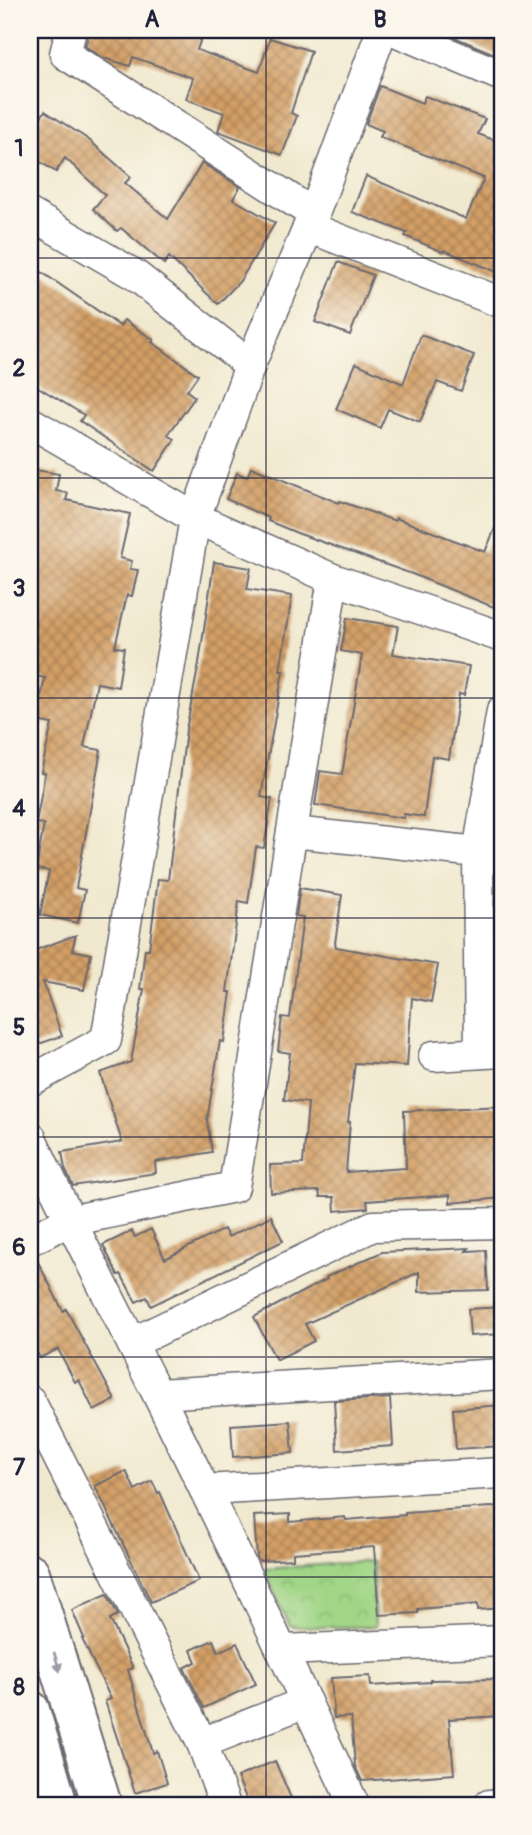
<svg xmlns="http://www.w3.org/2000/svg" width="532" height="1835" viewBox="0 0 532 1835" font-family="Pangolin,sans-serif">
<defs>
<pattern id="park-crowns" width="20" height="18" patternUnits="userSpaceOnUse" patternTransform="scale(1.75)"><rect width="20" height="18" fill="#a1d687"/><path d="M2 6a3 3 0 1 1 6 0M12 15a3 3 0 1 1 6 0" fill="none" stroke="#8ab775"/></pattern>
<pattern id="building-cross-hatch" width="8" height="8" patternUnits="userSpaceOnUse" patternTransform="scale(1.75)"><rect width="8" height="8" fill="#d39f65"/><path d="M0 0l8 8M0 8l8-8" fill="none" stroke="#ab8154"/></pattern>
</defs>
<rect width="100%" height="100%" fill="#fbf7ec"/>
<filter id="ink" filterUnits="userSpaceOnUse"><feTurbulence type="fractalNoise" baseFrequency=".0143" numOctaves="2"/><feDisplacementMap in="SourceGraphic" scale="14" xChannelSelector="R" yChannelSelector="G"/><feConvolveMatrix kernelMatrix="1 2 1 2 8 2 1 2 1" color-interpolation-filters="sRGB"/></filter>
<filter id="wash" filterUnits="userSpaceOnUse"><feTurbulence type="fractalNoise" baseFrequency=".00686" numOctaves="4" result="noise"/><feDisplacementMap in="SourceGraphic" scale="28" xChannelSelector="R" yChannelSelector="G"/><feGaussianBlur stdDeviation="1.57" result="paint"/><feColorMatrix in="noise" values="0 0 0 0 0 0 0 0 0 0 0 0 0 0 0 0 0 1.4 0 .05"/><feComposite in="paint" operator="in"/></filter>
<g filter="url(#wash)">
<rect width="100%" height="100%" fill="#f1e9cf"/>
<!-- park -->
<polygon fill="url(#park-crowns)" stroke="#627c61" stroke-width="2" points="373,1561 375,1627 299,1627 289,1625 264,1569"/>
<g id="blocks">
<!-- building -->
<g fill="url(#building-cross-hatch)">
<polygon points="90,30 204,30 197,50 259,72 270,38 311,51 291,113 297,116 282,155 218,131 224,113 186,99 193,78 133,57 130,66 101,57 85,46"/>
<polygon points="437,30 502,30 502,57"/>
<polygon points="380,86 422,103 425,96 485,119 478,134 499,142 502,134 502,274 444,250 443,252 405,236 407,233 352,212 366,176 466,219 484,178 380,137 383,131 366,124"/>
<polygon points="45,111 89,140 131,177 125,183 168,219 202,163 240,187 233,199 275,223 240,281 218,304 169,257 164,264 121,228 117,231 93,209 105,195 65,158 56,172 30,155 30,134"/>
<polygon points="338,262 373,275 350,335 315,322"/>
<polygon points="30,264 120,326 124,320 154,340 152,342 198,375 187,391 195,397 168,435 175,439 154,471 80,421 84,415 30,382"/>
<polygon points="421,335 474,355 461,391 437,382 420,422 388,409 380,428 336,409 356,363 403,384"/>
<polygon points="251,467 339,503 340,501 395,521 396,518 485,552 502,512 502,593 496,608 412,574 297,533 268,521 269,518 226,499 237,473 247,477"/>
<polygon points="30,469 59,474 56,491 68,493 66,500 130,514 120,558 132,561 130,569 138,570 132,596 127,595 115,647 124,648 118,687 97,683 84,747 101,750 76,888 85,890 78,923 40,915 49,871 36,869 44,824 36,823 45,773 41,772 52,724 36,721 45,678 30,675 30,536 37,505 30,504"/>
<polygon points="214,562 251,568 247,589 292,596 280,671 283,671 261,797 272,799 264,848 256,847 248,903 239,901 227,992 231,992 224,1042 220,1041 207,1120 212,1152 155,1162 156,1173 73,1186 65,1169 62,1152 122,1142 100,1073 131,1062 144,989 140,989 145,949 149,949 158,879 168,880 186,730 199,663"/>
<polygon points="347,618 398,626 393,654 469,666 464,695 459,694 449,759 432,756 424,817 404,814 404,818 315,805 320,771 342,774 362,655 341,651"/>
<polygon points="300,888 342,895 335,943 336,947 438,965 431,1002 412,998 407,1066 355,1063 348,1122 350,1122 346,1172 406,1168 404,1111 502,1106 502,1198 450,1203 450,1195 367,1201 368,1208 335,1211 334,1197 320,1197 319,1191 271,1193 270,1165 303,1164 308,1103 284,1100 290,1053 278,1051 282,1017 290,1018 303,917 296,916"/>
<polygon points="76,935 72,950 91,954 84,990 43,982 62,1036 30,1047 30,952"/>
<polygon points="271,1216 283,1241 151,1306 147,1297 136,1302 121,1274 118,1275 103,1245 132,1231 135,1237 151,1229 165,1259 224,1229 228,1237"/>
<polygon points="469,1248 466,1251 486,1250 488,1290 419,1292 419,1272 305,1324 314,1341 276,1360 254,1317 327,1279 326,1277 382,1252"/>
<polygon points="35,1256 63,1311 66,1309 115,1400 94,1411 79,1380 75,1382 58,1349 40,1358 30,1339 30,1257"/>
<polygon points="502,1307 502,1334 470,1336 468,1309"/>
<polygon points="390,1398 393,1446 337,1450 334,1401"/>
<polygon points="501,1405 502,1446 456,1449 453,1409"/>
<polygon points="290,1421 293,1453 233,1457 231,1425"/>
<polygon points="126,1471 135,1490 152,1481 158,1493 160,1492 199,1581 151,1602 95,1486"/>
<polygon points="491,1507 502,1508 502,1608 478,1610 478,1604 418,1609 418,1613 379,1615 374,1547 293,1553 293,1559 259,1561 257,1557 254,1516 290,1514 290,1522 345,1517 346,1520 405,1515 405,1513"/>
<polygon points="107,1594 118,1615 110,1619 133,1668 128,1670 153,1753 157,1751 167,1783 135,1793 105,1701 111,1699 82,1639 84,1638 72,1610"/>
<polygon points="213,1640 218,1652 237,1643 256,1684 204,1708 184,1668 196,1662 191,1650"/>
<polygon points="370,1676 371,1686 430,1682 430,1680 502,1679 502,1716 449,1719 454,1774 362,1781 355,1766 351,1717 334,1718 331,1678"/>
<polygon points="275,1761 294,1805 249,1805 237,1777"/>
</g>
</g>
</g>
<g filter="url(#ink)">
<use href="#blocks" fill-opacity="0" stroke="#6a686f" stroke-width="2"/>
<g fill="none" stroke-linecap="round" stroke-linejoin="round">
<!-- minor casing -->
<g stroke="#6a686f" stroke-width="33">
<g id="minor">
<polyline points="71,30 65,54 314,214"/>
<polyline points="393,30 502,76"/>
<polyline points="30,214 135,275 250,365"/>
<polyline points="308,227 502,303"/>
<polyline points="30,422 195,518 333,579 502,637"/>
<polyline points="293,832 478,852 502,859"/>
<polyline points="480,1053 478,852 502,711"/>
<polyline points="434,1056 502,1052"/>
<polyline points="30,1081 106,1040 195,518 250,365 314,214 382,30"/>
<path d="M 30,1136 C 70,1223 114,1307 157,1393 C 225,1529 290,1667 354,1805"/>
<polyline points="30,1240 69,1221 234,1187 333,579"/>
<polyline points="132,1343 373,1226 502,1223"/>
<polyline points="158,1394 502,1374"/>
<polyline points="30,1401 202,1743 225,1805"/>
<polyline points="205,1490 502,1473"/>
<polyline points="283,1650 502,1641"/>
<polyline points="202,1743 306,1702"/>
<polyline points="489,1805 502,1805"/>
</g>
</g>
<!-- tertiary casing -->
<g stroke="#6a686f" stroke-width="42">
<g id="tertiary">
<polyline points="30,1573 102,1805"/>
<polyline points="30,1710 58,1805"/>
</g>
</g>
<!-- minor -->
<use href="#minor" stroke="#fff" stroke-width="30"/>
<!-- tertiary -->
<use href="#tertiary" stroke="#fff" stroke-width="38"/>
</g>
<!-- one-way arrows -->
<defs><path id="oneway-solid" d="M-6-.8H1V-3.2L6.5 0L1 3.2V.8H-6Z" transform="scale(1.75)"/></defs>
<use fill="#9c9ca7" href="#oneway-solid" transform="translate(57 1662) rotate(73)"/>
</g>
<!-- grid -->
<path fill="none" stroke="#22223b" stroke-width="2" stroke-opacity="0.55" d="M 266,30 L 266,1805M 30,258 L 502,258M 30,478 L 502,478M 30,698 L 502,698M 30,918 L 502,918M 30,1137 L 502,1137M 30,1357 L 502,1357M 30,1577 L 502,1577"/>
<!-- margin -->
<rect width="532" height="1835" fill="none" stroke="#fbf7ec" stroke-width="77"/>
<rect x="38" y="38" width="456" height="1759" fill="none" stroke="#22223b" stroke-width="2.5"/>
<g font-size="23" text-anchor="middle" font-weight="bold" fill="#22223b">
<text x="152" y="27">A</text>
<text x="380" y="27">B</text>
<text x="19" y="156">1</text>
<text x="19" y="376">2</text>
<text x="19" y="596">3</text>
<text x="19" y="816">4</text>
<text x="19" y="1035">5</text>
<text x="19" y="1255">6</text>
<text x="19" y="1475">7</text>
<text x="19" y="1695">8</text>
</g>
</svg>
